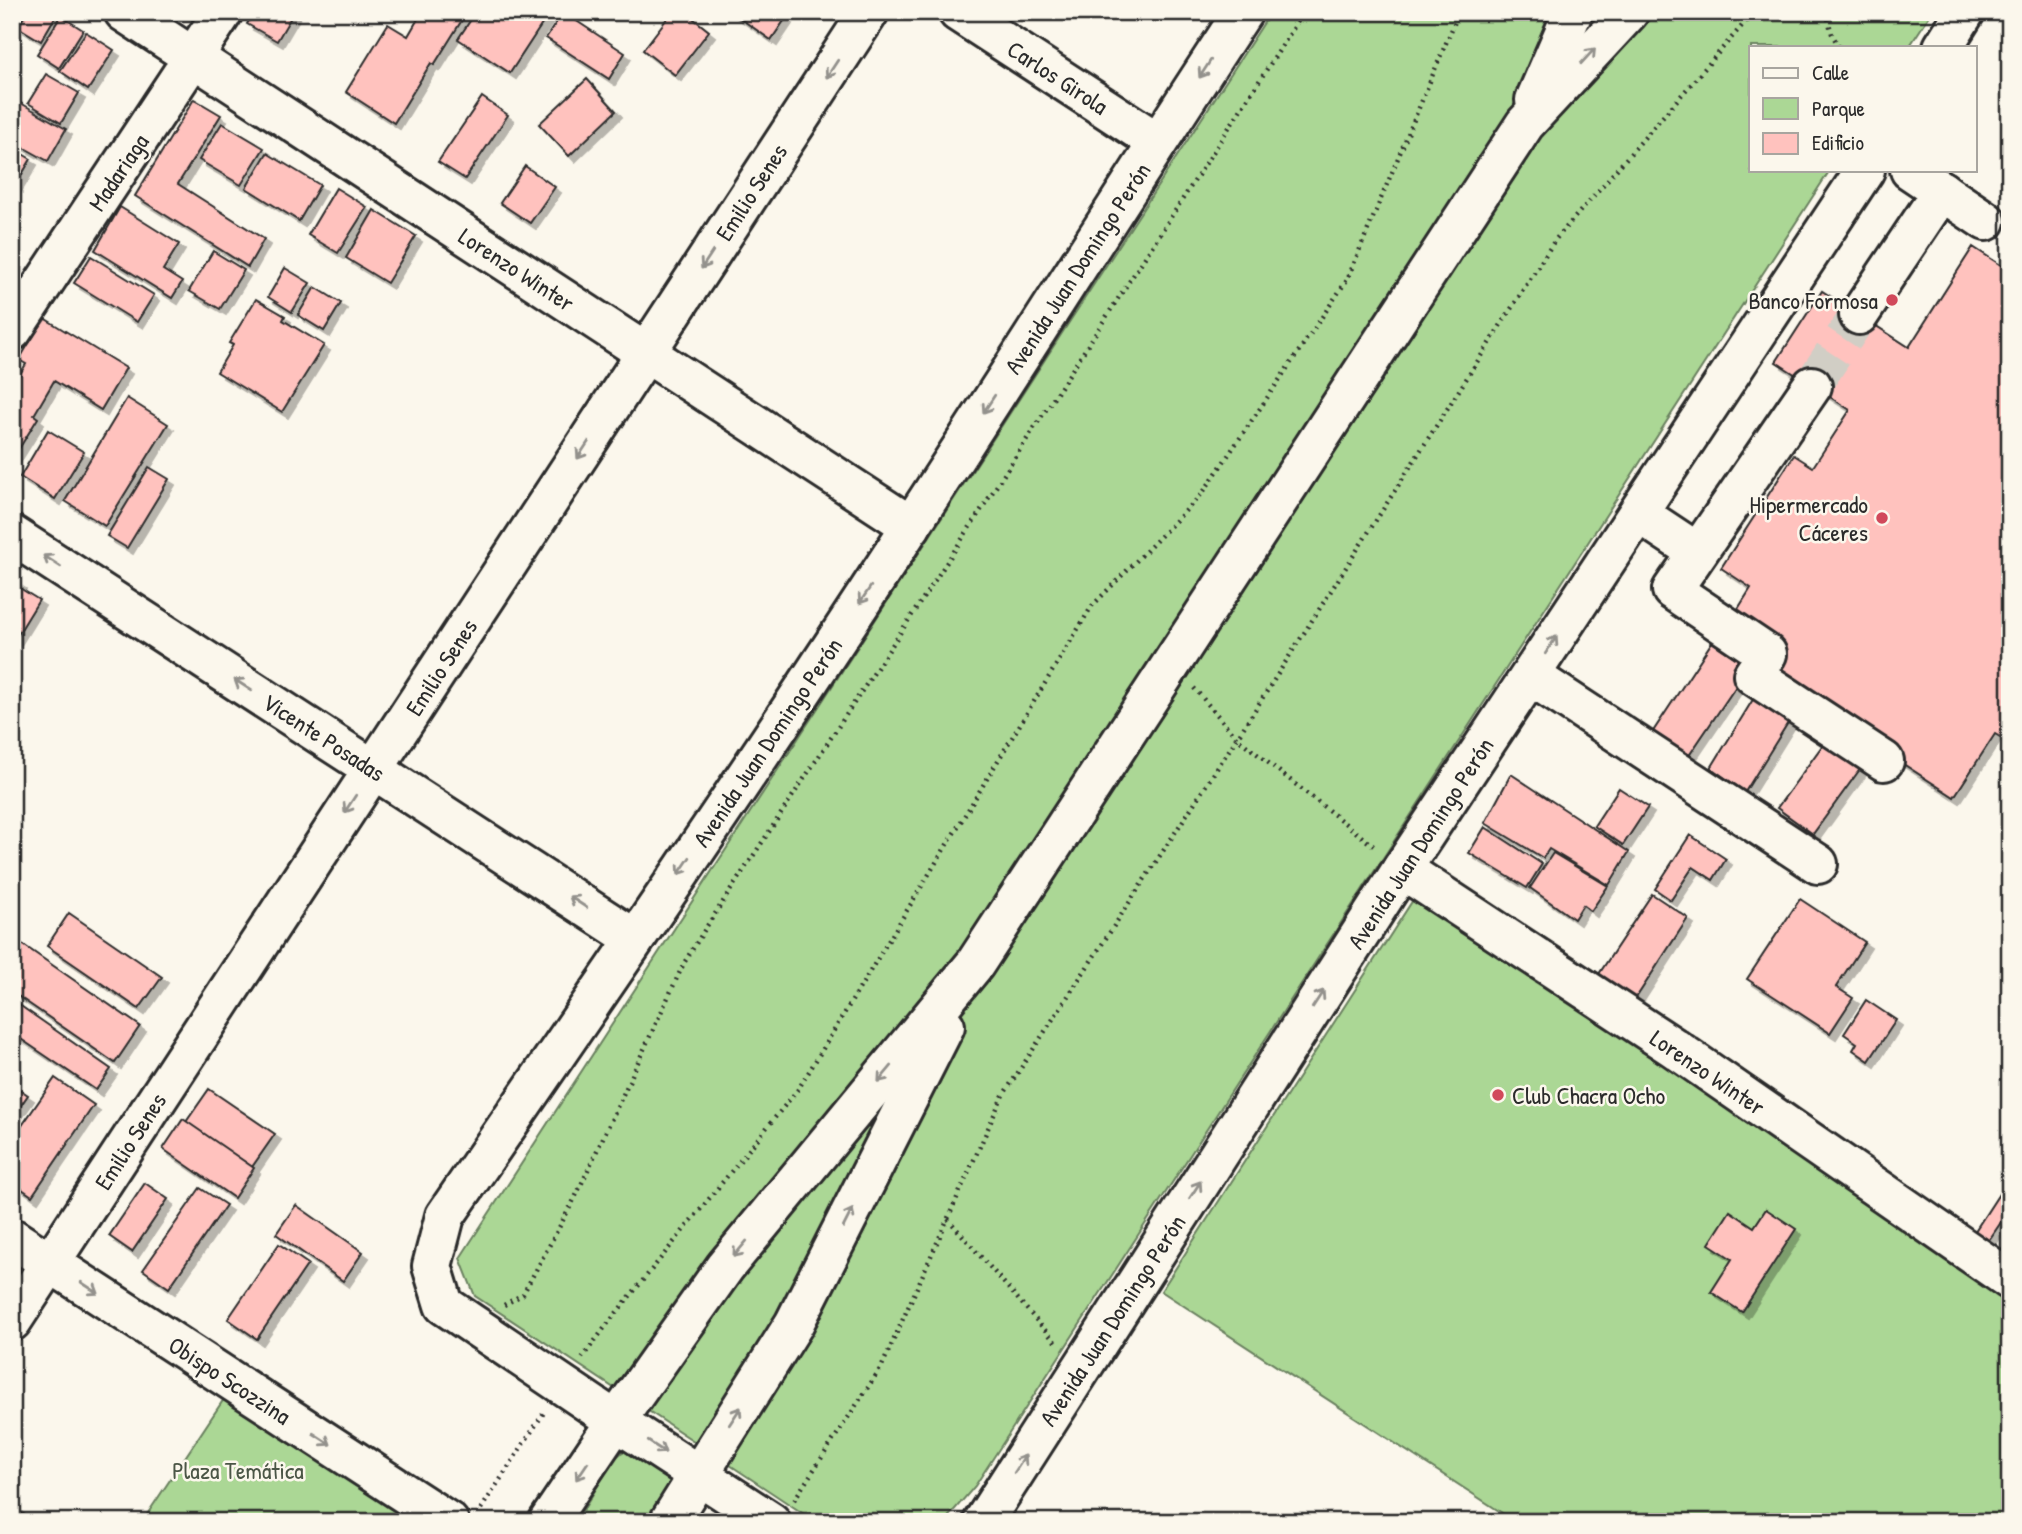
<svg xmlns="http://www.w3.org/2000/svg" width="2022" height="1534" viewBox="0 0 2022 1534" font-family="'Patrick Hand',sans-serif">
<defs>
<filter id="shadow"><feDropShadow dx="6" dy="6" stdDeviation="0" flood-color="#0004"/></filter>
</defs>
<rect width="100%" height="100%" fill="#fbf7ec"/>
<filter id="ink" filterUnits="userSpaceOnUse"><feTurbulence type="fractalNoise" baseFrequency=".0143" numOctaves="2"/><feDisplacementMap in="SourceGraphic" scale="14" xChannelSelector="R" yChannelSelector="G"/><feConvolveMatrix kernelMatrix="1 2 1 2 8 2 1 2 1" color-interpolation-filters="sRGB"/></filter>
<g filter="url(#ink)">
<!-- green -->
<g fill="#abd795" stroke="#6b8160" stroke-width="2">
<polygon points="1271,12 1932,12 1909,47 1751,47 1751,170 1830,170 975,1486 944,1522 816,1522 475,1296 460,1258"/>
<polygon points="1413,900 2010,1293 2010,1522 1516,1522 1161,1291"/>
<polygon points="224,1399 412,1522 142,1522"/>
<polygon points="625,1450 673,1478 672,1487 649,1522 576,1522 614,1459"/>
</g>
<!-- building -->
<g fill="#ffc2be" stroke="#2b2b2b" stroke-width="2" filter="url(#shadow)">
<polygon points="12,12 23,12 12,30"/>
<polygon points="27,12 58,12 41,41 18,27"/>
<polygon points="254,12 294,12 277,41 247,24"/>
<polygon points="422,12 467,12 434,65 431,63 394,123 346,92 388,24 408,36"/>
<polygon points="476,12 550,12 510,73 458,39"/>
<polygon points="563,12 625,53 609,79 546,38"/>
<polygon points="672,12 685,12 709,31 675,75 643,50"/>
<polygon points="731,12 790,12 771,40"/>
<polygon points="61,16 83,30 59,68 37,54"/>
<polygon points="86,32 114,50 88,90 60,71"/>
<polygon points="46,74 79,93 61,123 28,103"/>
<polygon points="587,79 616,111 569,156 539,124"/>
<polygon points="482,97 508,115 465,179 438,162"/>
<polygon points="12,98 66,129 48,161 12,141"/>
<polygon points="194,99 221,115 178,184 264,239 248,267 135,196"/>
<polygon points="222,123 264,148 241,185 199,160"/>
<polygon points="12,148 31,159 12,191"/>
<polygon points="267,153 320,185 299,221 246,188"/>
<polygon points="525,166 555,187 530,223 500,203"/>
<polygon points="336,188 367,207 338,253 308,235"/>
<polygon points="120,207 179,244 163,270 182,282 172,298 95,250"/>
<polygon points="374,210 416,236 387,283 346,258"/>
<polygon points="1973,247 2010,271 2010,743 1995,734 1954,797 1771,678 1731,620 1751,588 1721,568 1794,455 1813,467 1850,410 1776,362 1822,291 1909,347"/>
<polygon points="213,251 244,270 220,309 189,291"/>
<polygon points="91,256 154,295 137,322 74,283"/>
<polygon points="285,268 310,283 292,312 268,297"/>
<polygon points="315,287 341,303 324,331 298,315"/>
<polygon points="256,299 285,316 283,320 324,345 282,412 217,372 233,345 229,343"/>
<polygon points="44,318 126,368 101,410 54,381 34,415 38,418 12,460 12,387 26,364 19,360"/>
<polygon points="127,398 168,424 105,526 65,501"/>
<polygon points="48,430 84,452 55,499 20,477"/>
<polygon points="149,467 169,479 127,548 107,536"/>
<polygon points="12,578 20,583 18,587 39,600 12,644"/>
<polygon points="1712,642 1749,667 1686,760 1650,736"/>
<polygon points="1760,688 1794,713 1745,792 1711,768"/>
<polygon points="1830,735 1866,761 1813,834 1777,808"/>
<polygon points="1511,774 1629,852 1609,885 1549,849 1543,858 1485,823"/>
<polygon points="1619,788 1648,807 1623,845 1594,826"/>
<polygon points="1485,827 1542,864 1527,888 1469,853"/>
<polygon points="1690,835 1726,859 1713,880 1693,867 1671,900 1655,889"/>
<polygon points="1553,853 1608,886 1591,911 1583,905 1574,919 1530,888"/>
<polygon points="1652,894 1688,918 1632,1004 1595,980"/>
<polygon points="1800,899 1865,942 1836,987 1853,998 1830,1033 1747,979"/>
<polygon points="69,913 162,977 139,1009 47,946"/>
<polygon points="12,937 140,1026 115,1063 12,992"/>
<polygon points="1866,1000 1896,1020 1869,1061 1853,1050 1857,1043 1844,1034"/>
<polygon points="15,1002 111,1069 96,1090 12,1033 12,1006"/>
<polygon points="55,1078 94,1105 32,1196 12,1182 12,1140"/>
<polygon points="12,1084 28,1095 12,1118"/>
<polygon points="209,1089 275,1134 252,1167 186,1122"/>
<polygon points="183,1119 254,1168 234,1198 163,1149"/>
<polygon points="2010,1177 2010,1218 2006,1215 1987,1243 1973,1234"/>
<polygon points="145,1183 168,1199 132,1252 109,1236"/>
<polygon points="200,1188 226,1205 169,1288 143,1270"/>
<polygon points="296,1205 363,1252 343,1281 276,1234"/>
<polygon points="1766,1209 1796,1229 1742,1312 1711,1292 1732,1259 1709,1244 1730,1211 1754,1227"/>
<polygon points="279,1244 308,1264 257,1339 228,1319"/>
<polygon points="12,1506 35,1522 12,1522"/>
</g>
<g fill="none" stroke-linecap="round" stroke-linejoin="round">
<!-- minor-tunnel -->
<polyline stroke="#d1cec5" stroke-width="38" stroke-dasharray="38 19" stroke-linecap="butt" points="1812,386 1859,315"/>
<!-- minor casing -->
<g stroke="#2b2b2b" stroke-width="44">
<g id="minor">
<polyline points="124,12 911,526"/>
<polyline points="958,12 1157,142"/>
<polyline points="1910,170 1986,221"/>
<polyline points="1859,315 1942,191"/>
<polyline points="12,331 223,12"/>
<polyline points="1812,386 1672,590 1767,654 1753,675 1884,761"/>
<polyline points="1638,513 1697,552"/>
<polyline points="12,535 635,939"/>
<polyline points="1531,676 1818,864"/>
<polyline points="1402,869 1673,1047 2010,1280"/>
<polyline points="12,1238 449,1522"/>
<polyline points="12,1321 869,12"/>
</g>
</g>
<!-- major casing -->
<g stroke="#2b2b2b" stroke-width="44">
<g id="major">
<polyline points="1943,47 1965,12"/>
<polyline points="1535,100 1573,12"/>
<polyline points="548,1522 616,1421 725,1267 975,964 1525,124 1629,12"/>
<polyline points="669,1522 794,1324 945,1026"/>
<path d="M 771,1522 L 616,1421 L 444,1305 L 432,1266 L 445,1216 C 603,987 761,758 912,524 C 1023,354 1131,182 1243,12"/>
<polyline points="983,1522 1402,869 1865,170"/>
</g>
</g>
<!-- path -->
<g stroke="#2b2b2b" stroke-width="4.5" stroke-dasharray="2 5" stroke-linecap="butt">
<polyline points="1826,12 1832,34 1839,47"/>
<polyline points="1194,688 1237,738 1376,848"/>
<polyline points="948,1219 1058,1345"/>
<polyline points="504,1305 523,1294 575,1198 684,963 705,929 970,527 1304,12"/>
<polyline points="582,1358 609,1322 799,1088 1092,606 1202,494 1347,280 1459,12"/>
<polyline points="794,1500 882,1366 1002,1097 1237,738 1555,240 1754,12"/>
<polyline points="481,1509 545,1411"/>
</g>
<!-- minor -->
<use href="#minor" stroke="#fbf7ec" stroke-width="38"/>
<!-- major -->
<use href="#major" stroke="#fbf7ec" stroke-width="38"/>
</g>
<!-- one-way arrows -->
<defs><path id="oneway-shaft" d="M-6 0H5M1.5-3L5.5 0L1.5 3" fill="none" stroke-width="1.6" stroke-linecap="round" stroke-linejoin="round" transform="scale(1.75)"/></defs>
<g stroke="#93918c">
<use href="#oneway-shaft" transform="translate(1588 56) rotate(-47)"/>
<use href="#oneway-shaft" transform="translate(832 69) rotate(123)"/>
<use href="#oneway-shaft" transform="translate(1205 69) rotate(123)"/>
<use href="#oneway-shaft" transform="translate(707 260) rotate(123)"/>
<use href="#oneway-shaft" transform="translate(989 404) rotate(123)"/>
<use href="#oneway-shaft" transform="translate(583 450) rotate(123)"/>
<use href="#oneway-shaft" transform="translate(52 561) rotate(-147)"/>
<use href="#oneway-shaft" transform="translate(865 595) rotate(124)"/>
<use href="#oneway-shaft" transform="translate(1551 645) rotate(-57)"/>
<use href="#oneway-shaft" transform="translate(243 685) rotate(-147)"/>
<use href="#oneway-shaft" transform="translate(350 804) rotate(123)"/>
<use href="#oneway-shaft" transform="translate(684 866) rotate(124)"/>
<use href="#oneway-shaft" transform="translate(578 902) rotate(-147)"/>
<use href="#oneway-shaft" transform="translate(1318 999) rotate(-57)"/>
<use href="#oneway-shaft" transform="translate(885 1074) rotate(130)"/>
<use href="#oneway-shaft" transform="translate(1195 1190) rotate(-57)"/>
<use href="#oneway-shaft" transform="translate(848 1218) rotate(-63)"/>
<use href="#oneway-shaft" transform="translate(740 1249) rotate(130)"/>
<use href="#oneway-shaft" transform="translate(90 1288) rotate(33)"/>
<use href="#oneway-shaft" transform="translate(735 1416) rotate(-57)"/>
<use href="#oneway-shaft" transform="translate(322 1439) rotate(33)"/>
<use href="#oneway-shaft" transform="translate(657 1447) rotate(33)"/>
<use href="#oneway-shaft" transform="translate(1020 1464) rotate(-57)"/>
<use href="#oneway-shaft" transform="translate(582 1471) rotate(124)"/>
</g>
</g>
<!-- markers -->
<g fill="#d1495b" stroke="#fbf7ec" stroke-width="2.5">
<circle cx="1892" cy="300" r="7"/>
<circle cx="1882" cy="518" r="7"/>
<circle cx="1498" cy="1095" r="7"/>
</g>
<g text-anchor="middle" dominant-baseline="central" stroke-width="5" stroke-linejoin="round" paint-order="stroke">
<!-- street labels -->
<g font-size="24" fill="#2b2b2b" stroke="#fbf7ec">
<text transform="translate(1058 77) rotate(33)">Carlos Girola</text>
<text transform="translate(118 172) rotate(-56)">Madariaga</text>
<text transform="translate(751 192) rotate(-57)">Emilio Senes</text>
<text transform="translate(1077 268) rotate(-57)">Avenida Juan Domingo Perón</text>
<text transform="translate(517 269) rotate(33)">Lorenzo Winter</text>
<text transform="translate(441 667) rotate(-57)">Emilio Senes</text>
<text transform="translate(324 737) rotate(33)">Vicente Posadas</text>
<text transform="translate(767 742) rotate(-56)">Avenida Juan Domingo Perón</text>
<text transform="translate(1420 843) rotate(-57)">Avenida Juan Domingo Perón</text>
<text transform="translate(1708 1072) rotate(34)">Lorenzo Winter</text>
<text transform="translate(130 1141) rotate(-57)">Emilio Senes</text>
<text transform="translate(1112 1320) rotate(-57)">Avenida Juan Domingo Perón</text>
<text transform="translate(230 1380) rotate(33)">Obispo Scozzina</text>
</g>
<!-- poi labels -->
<g font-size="24" fill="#2b2b2b" stroke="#fbf7ec" text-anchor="end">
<text x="1878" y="300">Banco Formosa</text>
<text x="1868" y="504">Hipermercado<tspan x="1868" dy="28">Cáceres</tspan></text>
<text x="1512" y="1095" text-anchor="start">Club Chacra Ocho</text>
</g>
<!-- park labels -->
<g font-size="24" fill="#4b5646" stroke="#fbf7ec">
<text x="238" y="1470">Plaza Temática</text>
</g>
</g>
<!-- margin -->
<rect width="2022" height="1534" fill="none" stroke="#fbf7ec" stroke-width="42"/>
<rect x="21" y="21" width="1980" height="1492" fill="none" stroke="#2b2b2b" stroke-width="2.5" filter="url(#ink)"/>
<!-- legend -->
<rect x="1749" y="46" width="228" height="126" fill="#fbf7ec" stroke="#a8a59f" stroke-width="2"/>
<rect x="1763" y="68" width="35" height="10" fill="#fbf7ec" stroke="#a8a59f" stroke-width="2"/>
<text x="1812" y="80" font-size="21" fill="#2b2b2b">Calle</text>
<rect x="1763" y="98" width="35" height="21" fill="#abd795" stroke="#a8a59f" stroke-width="2"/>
<text x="1812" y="116" font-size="21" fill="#2b2b2b">Parque</text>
<rect x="1763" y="133" width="35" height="21" fill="#ffc2be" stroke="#a8a59f" stroke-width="2"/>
<text x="1812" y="150" font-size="21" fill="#2b2b2b">Edificio</text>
</svg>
